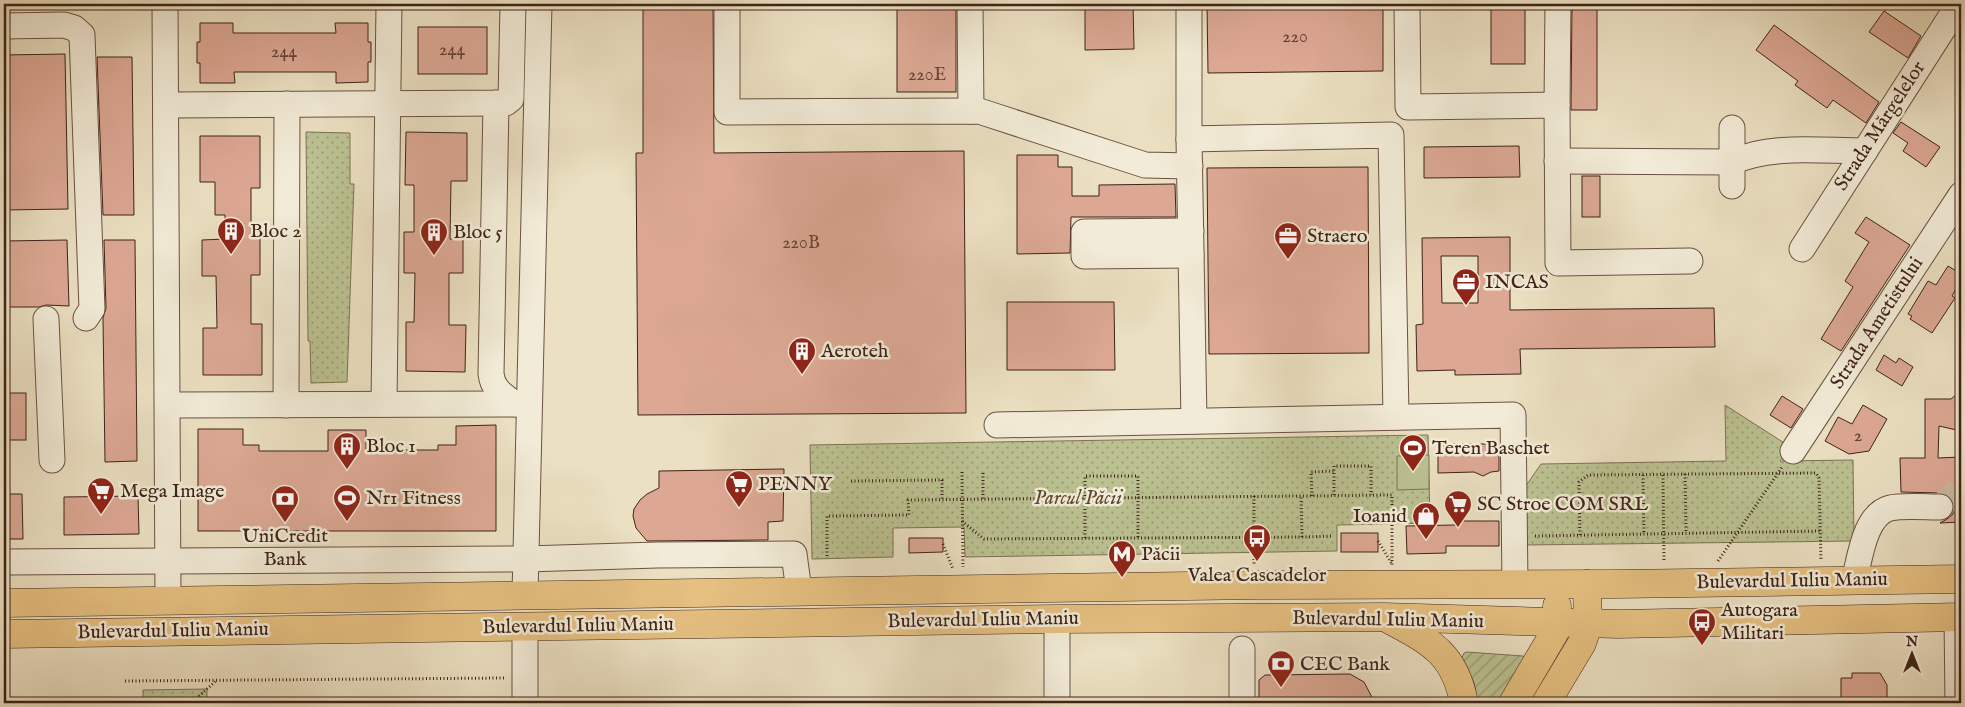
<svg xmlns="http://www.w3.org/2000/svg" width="1965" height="707" viewBox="0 0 1965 707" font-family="'IM FELL English',serif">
<defs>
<pattern id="grass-dots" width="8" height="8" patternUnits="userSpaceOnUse" patternTransform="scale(1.25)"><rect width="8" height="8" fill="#bbc191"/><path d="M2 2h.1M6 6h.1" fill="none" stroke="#999c75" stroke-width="1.8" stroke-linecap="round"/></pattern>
<pattern id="garden-furrows" width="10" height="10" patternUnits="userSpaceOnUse" patternTransform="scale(1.25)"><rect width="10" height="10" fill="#bbc191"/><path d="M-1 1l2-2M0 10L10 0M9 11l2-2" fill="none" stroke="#999c75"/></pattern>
</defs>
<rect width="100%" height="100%" fill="#ebe0c2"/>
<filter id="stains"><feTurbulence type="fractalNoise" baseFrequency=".004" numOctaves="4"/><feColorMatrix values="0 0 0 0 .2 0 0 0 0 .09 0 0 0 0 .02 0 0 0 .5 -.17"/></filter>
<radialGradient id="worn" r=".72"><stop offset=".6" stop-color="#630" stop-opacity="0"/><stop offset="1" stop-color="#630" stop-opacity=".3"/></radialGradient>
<!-- grass -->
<g fill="url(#grass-dots)" stroke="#7d7254">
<polygon points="306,132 350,133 350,184 354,184 347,382 311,383 310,341 308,341"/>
<polygon points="1725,405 1789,446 1780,461 1853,460 1854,541 1524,545 1523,490 1541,464 1726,461"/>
<polygon points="1428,435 1430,523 1337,525 1337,551 965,557 964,527 893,528 893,557 812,559 810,445"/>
<polygon points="207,689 207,703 143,703 143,690"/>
</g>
<!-- garden -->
<polygon fill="url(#garden-furrows)" stroke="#7d7254" points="1467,652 1523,656 1525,658 1498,703 1478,703 1474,682 1461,660 1464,653"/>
<!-- pitch -->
<polygon fill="#bbc191" stroke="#7d7254" points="1429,455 1429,489 1397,490 1397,456"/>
<!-- building -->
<g fill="#dca894" stroke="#3f2318" fill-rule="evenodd">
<polygon points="643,4 713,4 714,153 964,151 966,413 638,415 636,153 643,153"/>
<rect x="897" y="4" width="59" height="88"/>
<polygon points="1085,4 1133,4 1134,49 1085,50"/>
<polygon points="1207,4 1383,4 1383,71 1208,73"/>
<rect x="1491" y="4" width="34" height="60"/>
<polygon points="1572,4 1597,4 1597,110 1571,110"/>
<polygon points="1884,11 1921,36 1908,58 1869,32"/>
<polygon points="200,23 233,23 233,33 336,33 335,23 368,23 368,42 371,42 371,62 368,62 368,82 336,83 336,72 234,72 235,83 200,83 200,63 197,63 197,42 200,42"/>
<polygon points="1774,25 1879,102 1866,123 1833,100 1827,108 1795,85 1798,81 1756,50"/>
<rect x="418" y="27" width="69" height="47"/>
<polygon points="65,54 68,209 4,210 4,55"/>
<polygon points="97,57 132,57 134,215 103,215"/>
<polygon points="1901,122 1940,147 1926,167 1903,151 1908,143 1893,133"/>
<polygon points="406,132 467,133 467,181 451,181 450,239 463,239 463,273 449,273 449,325 466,325 465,372 406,371 406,322 414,322 415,273 404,273 404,232 414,232 414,185 405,185"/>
<polygon points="200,136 260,136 260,188 251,188 251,234 260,234 260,275 251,275 251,324 262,324 262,375 203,375 203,328 217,328 216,276 202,276 202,240 225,239 225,215 215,215 215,182 200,182"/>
<polygon points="1519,146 1520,177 1424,178 1424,147"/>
<polygon points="1017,155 1058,155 1058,167 1072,167 1072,196 1099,196 1099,185 1175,184 1176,217 1071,217 1070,253 1017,254"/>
<polygon points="1368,167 1369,353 1209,354 1207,168"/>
<rect x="1582" y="176" width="18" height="41"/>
<polygon points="1866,217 1910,245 1841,351 1821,339 1853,287 1845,281 1869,242 1855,233"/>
<path d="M 1510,237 L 1510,310 L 1714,308 L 1715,347 L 1520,349 L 1521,374 L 1455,375 L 1455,370 L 1417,371 L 1416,325 L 1423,324 L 1422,238 ZM 1441,256 L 1478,256 L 1478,303 L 1442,303 Z"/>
<polygon points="67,240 69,306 46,305 39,307 4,307 4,241"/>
<polygon points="104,240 135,240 137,461 105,462 103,318 106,308"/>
<polygon points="1948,266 1961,274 1961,280 1952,296 1955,298 1932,333 1910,319 1912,316 1908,314 1928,281 1936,285"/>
<polygon points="1007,302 1114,302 1115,370 1007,370"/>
<polygon points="1884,355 1896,363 1899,358 1913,367 1902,386 1876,370"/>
<polygon points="1961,391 1961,431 1939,426 1938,458 1961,457 1961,522 1940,523 1947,519 1953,514 1954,507 1952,500 1947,494 1940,493 1901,492 1900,458 1925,458 1925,399 1951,399"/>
<rect x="4" y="393" width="22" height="47"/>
<polygon points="1782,396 1803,409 1791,428 1770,415"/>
<polygon points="1863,405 1887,419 1869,451 1849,454 1825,441 1838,417 1852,424"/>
<polygon points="496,425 496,531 198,531 198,429 243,429 243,445 259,445 259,451 328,451 328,430 366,430 366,450 438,450 438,445 456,445 456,426"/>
<polygon points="1438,444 1499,444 1499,471 1491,472 1483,476 1474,472 1438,473"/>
<polygon points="784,469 783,521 768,522 768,540 647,541 636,528 633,516 634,509 640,500 647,494 659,488 659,471"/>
<polygon points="4,494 22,494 23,539 4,539"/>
<polygon points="138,496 139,534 64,535 64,497"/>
<polygon points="1455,521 1499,521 1499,546 1446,546 1446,553 1407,554 1406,526 1455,525"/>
<rect x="1341" y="533" width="37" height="19"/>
<polygon points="909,538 943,538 943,552 909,553"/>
<polygon points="1852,673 1880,673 1887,685 1887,703 1841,703 1841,678 1852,678"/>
<polygon points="1350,674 1364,682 1375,703 1259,703 1259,680 1265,675"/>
</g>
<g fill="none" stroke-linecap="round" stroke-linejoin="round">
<!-- minor-tunnel -->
<polyline stroke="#c9baa0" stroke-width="25" stroke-dasharray="25 12" stroke-linecap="butt" points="1940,507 1961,487"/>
<!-- minor casing -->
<g stroke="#6a5242" stroke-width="27">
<g id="minor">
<polyline points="165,4 168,601"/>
<polyline points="727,4 727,112 979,111 1145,165 1190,166"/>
<polyline points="970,4 971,111"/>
<polyline points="1189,4 1189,139"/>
<polyline points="1407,4 1408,107 1557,105 1558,263 1690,261"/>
<polyline points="4,26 64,25 74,28 82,35 92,309 86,318"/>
<path d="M 496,103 L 491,374 C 493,390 503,395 515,404"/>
<polyline points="167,105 506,103 511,99 513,4"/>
<polyline points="1557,105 1558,4"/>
<polyline points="1732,128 1732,186"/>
<path d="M 1557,161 L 1732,162 C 1772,144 1821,151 1865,151"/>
<polyline points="1191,231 1084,232 1084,256 1191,255"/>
<polyline points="1802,249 1959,4"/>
<polyline points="46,319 52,460"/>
<polyline points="384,404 389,4"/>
<polyline points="168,405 515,404"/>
<polyline points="286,405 287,104"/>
<polyline points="1194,421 1189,139 1391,135 1396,417"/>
<polyline points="997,425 1513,415 1515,584"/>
<polyline points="1793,451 1961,195"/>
<polyline points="4,562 526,559 657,555 794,554 799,591"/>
<path d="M 1854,581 C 1860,559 1864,515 1890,508 C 1902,505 1926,507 1940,507"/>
<polyline points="525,595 539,4"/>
<polyline points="1957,617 1958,703"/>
<polyline points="1057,619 1057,703"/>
<polyline points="525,703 525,627"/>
<polyline points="1242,703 1242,649"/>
</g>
</g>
<!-- major casing -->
<g stroke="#3f2318" stroke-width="29">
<g id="major">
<polyline points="4,603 1259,585 1618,584 1961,579"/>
<path d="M 1390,620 C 1431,642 1455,654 1464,703"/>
<polyline points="4,634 1057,619 1384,617 1618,624 1961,617"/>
<polyline points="1513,703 1556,630 1557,606"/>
<path d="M 1546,703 L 1582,643 C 1590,624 1587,604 1587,584"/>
</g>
</g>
<!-- path -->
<g stroke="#3f2318" stroke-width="3" stroke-dasharray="1 2.5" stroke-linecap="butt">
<polyline points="962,472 963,567"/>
<polyline points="983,473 983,499"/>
<polyline points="1685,474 1686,533"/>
<polyline points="1643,475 1644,534"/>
<polyline points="1663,475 1664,561"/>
<polyline points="851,481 942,480 942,500"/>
<polyline points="1334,495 1334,466 1371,466 1371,495"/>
<polyline points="1254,496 1254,564"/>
<polyline points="1312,496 1311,472 1334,471"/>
<polyline points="962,521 984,539 1302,537 1301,496"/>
<polyline points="1580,535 1579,482 1588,475 1816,473 1819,478 1821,561"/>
<polyline points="1535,536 1820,531"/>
<polyline points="1302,537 1333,536"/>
<polyline points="1085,538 1085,476 1138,476 1138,538"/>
<polyline points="1378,541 1392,564"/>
<polyline points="943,544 953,569"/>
<polyline points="827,556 827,516 909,515 908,500 1392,495 1392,565"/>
<polyline points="1718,561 1782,467"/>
<polyline points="125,681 504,678"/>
<polyline points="4,701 125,700"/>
<polyline points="167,703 172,700 195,699"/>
<polyline points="191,703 216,681"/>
</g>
<!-- minor -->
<use href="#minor" stroke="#f2ebd7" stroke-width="25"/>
<!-- major -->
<use href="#major" stroke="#e6c081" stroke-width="28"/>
</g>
<!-- icons -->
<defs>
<g id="building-pin" transform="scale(1.4375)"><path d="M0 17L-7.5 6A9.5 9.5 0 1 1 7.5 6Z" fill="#8f2418" stroke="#f2ebd7"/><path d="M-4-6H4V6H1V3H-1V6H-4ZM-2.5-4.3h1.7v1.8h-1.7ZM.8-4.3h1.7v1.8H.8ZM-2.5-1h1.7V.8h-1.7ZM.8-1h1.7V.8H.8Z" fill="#fff"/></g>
<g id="office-pin" transform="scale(1.4375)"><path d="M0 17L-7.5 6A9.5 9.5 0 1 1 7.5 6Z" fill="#8f2418" stroke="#f2ebd7"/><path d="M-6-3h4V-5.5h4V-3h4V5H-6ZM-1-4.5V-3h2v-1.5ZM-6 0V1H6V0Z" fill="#fff"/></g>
<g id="stadium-pin" transform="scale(1.4375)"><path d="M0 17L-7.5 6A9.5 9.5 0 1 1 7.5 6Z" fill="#8f2418" stroke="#f2ebd7"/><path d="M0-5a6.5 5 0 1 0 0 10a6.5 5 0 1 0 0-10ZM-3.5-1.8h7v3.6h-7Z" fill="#fff"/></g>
<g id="supermarket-pin" transform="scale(1.4375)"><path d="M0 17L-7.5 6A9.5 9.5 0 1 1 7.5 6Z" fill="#8f2418" stroke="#f2ebd7"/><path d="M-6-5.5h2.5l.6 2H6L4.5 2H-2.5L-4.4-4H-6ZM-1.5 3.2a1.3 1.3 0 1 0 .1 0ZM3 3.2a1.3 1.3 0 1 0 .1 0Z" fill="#fff"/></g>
<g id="bank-pin" transform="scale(1.4375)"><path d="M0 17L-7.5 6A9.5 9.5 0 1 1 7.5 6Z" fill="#8f2418" stroke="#f2ebd7"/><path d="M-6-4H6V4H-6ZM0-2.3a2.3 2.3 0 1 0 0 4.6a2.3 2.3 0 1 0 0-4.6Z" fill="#fff"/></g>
<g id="shop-pin" transform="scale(1.4375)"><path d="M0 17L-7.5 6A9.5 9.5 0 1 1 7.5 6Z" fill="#8f2418" stroke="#f2ebd7"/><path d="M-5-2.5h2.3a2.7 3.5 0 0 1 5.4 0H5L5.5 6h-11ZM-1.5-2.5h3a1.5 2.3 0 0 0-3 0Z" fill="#fff"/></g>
<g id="bus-pin" transform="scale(1.4375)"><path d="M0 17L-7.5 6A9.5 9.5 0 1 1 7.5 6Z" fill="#8f2418" stroke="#f2ebd7"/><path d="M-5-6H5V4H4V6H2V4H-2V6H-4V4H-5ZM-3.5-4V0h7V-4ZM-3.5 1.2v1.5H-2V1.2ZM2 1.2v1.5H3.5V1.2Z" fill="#fff"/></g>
<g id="metro-pin" transform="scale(1.4375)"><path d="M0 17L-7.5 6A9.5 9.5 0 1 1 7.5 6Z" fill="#8f2418" stroke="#f2ebd7"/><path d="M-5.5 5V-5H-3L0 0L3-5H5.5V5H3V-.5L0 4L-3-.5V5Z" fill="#fff"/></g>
</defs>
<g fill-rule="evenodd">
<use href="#building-pin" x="231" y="231"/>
<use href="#building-pin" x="434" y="232"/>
<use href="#office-pin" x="1288" y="236"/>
<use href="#office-pin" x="1466" y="282"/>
<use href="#building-pin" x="802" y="351"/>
<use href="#building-pin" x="347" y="446"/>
<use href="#stadium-pin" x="1413" y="448"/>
<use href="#supermarket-pin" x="739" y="484"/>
<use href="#supermarket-pin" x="101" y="491"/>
<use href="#stadium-pin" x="347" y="498"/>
<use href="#bank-pin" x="285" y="499"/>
<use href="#supermarket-pin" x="1458" y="504"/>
<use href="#shop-pin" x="1426" y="516"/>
<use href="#bus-pin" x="1257" y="538"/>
<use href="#metro-pin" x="1122" y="554"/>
<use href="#bus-pin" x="1702" y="622"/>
<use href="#bank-pin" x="1281" y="664"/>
</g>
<g text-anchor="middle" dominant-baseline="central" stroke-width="5" stroke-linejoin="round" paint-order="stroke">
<!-- number labels -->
<g font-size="18" fill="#664437">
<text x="1295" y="37">220</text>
<text x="452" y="50">244</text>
<text x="284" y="52">244</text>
<text x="927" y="75">220E</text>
<text x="801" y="243">220B</text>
<text x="1858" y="436">2</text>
</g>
<!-- street labels -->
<g font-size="20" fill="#3f2318" stroke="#f2ebd7">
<text transform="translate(1880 126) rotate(-57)">Strada Mărgelelor</text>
<text transform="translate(1877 323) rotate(-57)">Strada Ametistului</text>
<text transform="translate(1792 581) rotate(-1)">Bulevardul Iuliu Maniu</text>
<text transform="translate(983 620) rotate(-1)">Bulevardul Iuliu Maniu</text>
<text transform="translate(1388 620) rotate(1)">Bulevardul Iuliu Maniu</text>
<text transform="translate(578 626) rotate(-1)">Bulevardul Iuliu Maniu</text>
<text transform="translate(173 631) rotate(-1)">Bulevardul Iuliu Maniu</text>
</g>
<!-- poi labels -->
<g font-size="20" fill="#3f2318" stroke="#f2ebd7" text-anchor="start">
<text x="250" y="231">Bloc 2</text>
<text x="453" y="232">Bloc 5</text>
<text x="1307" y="236">Straero</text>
<text x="1485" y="282">INCAS</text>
<text x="821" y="351">Aeroteh</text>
<text x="366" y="446">Bloc 1</text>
<text x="1432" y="448">Teren Baschet</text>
<text x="758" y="484">PENNY</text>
<text x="120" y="491">Mega Image</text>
<text x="366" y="498">Nr1 Fitness</text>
<text x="1477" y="504">SC Stroe COM SRL</text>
<text x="1407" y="516" text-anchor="end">Ioanid</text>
<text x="285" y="536" text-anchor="middle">UniCredit<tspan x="285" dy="23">Bank</tspan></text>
<text x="1141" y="554">Păcii</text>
<text x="1257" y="575" text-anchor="middle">Valea Cascadelor</text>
<text x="1721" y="610">Autogara<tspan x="1721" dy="23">Militari</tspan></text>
<text x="1300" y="664">CEC Bank</text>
</g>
<!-- park labels -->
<g font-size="20" font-style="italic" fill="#5e4a36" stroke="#f2ebd7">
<text x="1078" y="498">Parcul Păcii</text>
</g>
</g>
<!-- margin -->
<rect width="1965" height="707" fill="none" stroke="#ebe0c2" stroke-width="20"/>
<rect x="5" y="5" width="1955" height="697" fill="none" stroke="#3f2318" stroke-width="2.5"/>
<rect x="10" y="10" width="1945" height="687" fill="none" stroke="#3f2318"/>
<!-- north arrow -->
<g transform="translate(1912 654)" stroke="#f2ebd7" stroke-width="4" paint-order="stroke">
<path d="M0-4L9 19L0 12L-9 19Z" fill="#3f2318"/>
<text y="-8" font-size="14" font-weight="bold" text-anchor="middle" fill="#3f2318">N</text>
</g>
<rect width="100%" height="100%" filter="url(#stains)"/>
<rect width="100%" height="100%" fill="url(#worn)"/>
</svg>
